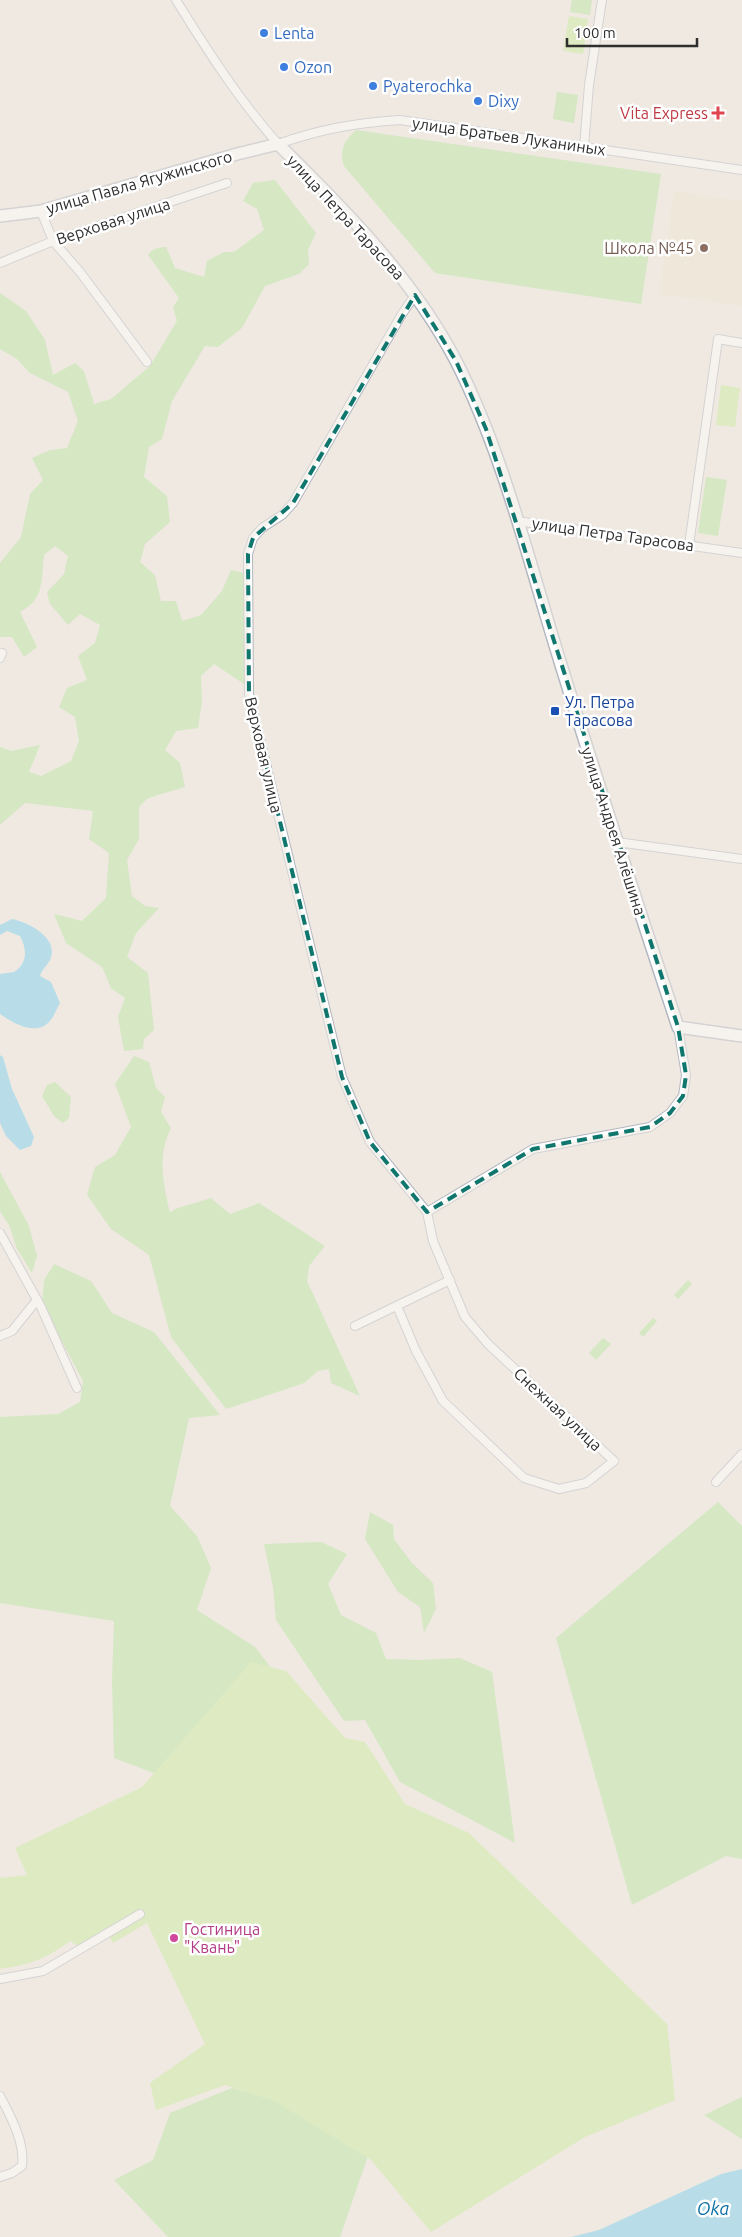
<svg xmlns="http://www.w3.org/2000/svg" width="742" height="2237" viewBox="0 0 742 2237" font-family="Ubuntu,sans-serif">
<rect width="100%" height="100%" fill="#efe9e1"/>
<!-- education -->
<polygon fill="#f0e6d1" points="674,191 742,201 742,306 659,294"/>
<!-- green -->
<g fill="#b6e59e">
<polygon points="572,0 592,0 590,15 570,12"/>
<polygon points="557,92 578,95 574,123 553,119"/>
<path d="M 356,130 L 661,174 L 641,304 L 435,273 L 344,166 C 339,150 344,141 356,130 Z"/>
<path d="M 275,180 L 316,233 L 308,250 L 309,264 L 299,274 L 265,286 L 242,328 L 218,347 L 205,346 L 172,401 L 162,439 L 149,447 L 144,477 L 167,496 L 170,522 L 145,544 L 140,562 L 155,575 L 161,601 L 176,601 L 182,621 L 201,615 L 222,591 L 231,570 L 244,573 L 244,684 L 214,664 L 201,676 L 202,701 L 198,728 L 176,731 L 165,750 L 180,763 L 185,787 L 148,798 L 139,807 L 139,839 L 127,860 L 132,896 L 145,906 L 159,908 L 136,933 L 127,957 L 148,973 L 154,1030 L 144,1039 L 143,1049 L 124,1051 L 118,1017 L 125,998 L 111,988 L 102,967 L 66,943 L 54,914 L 82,921 L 106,898 L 109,853 L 89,839 L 93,811 L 25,803 L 0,825 L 0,747 L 11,751 L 40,745 L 29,772 L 41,776 L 71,761 L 79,741 L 75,717 L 59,707 L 67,688 L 87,680 L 78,656 L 95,643 L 100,625 L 80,614 L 68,625 L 50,604 L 47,592 L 64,574 L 68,556 L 55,546 L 44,555 C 41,580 45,599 20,612 L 37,647 L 24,657 L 12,637 L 0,637 L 0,563 L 21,537 L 30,494 L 43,480 L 32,458 L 50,450 L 67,448 L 78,421 L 68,392 L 30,373 L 17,359 L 0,349 L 0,293 L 26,311 L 45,340 L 53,375 L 75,363 L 84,371 L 94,404 L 111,399 L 150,366 L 177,321 L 173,307 L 179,298 L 148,255 C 152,249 159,247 166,247 L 175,268 L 204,277 L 207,261 L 224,252 L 234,252 L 264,230 L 257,209 L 243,201 L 253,183 Z"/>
<polygon points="706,477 727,480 718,536 698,533"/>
<path d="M 134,1056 L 149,1062 L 156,1088 L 165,1097 L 161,1112 L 171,1128 C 157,1156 163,1183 170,1213 L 175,1209 L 211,1198 L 230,1214 L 259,1203 L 325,1246 L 309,1266 L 307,1281 L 360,1396 L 331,1383 L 329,1369 L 318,1371 L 304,1383 L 226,1409 L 171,1337 L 149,1255 L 111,1229 L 87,1195 L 95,1167 L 115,1155 L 131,1127 L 115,1084 Z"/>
<polygon points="55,1082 71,1097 69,1118 63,1123 54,1116 42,1096 47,1085"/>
<polygon points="0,1172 29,1226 37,1256 32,1273 17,1249 9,1225 0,1211"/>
<polygon points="54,1264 91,1281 112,1313 154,1332 220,1415 189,1418 170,1506 197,1536 211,1568 197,1610 255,1647 389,1823 159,1775 114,1758 112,1681 114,1621 0,1603 0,1417 58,1414 80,1402 83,1381 42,1304 44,1280"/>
<polygon points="688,1280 692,1284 678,1299 674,1295"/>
<polygon points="653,1318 657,1321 643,1337 639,1333"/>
<polygon points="603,1338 611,1344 596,1360 589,1353"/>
<polygon points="718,1502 742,1526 742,1859 726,1856 632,1905 556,1638"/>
<polygon points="370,1512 393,1525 394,1539 412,1563 433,1583 436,1609 424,1633 420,1607 398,1592 365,1539"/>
<polygon points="321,1542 347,1554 328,1584 341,1615 376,1633 386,1659 421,1660 460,1658 492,1672 515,1843 400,1782 365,1720 344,1721 276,1620 273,1587 264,1544"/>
<polygon points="232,2088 280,2101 368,2156 340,2237 168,2237 114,2180 153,2160 170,2113"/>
<polygon points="742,2097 742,2139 704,2115"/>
</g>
<!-- pitch -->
<g fill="#c9ec9a">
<polygon points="569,16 588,19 583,54 563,51"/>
<polygon points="721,385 740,388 735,427 716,425"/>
<path d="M 251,1662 L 286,1671 L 345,1738 L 365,1742 L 405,1804 L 469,1833 L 667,2024 L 675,2100 L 585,2137 L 431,2232 L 371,2160 L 274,2101 L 225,2085 L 156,2110 L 150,2083 L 205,2044 L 147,1923 L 113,1943 L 105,1929 L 78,1946 L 70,1941 C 44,1960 31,1964 0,1969 L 0,1878 L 27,1875 L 15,1848 L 142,1787 Z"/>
</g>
<!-- water -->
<g fill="#75cff0">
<path d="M 12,919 C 28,922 60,938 50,960 C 47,966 42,969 40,976 L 51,982 L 60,1003 C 57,1008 54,1016 50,1021 C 36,1037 13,1023 0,1014 L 0,974 L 14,972 C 28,963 27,949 20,936 L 7,931 L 0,935 L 0,925 Z"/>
<polygon points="0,1055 3,1057 12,1089 34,1137 31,1146 20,1150 6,1136 0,1123"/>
<polygon points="742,2169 742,2237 571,2237 599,2230 721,2174"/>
</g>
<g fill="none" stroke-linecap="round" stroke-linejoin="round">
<!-- street casing -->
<g stroke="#b4b7c1" stroke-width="10">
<g id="street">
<path d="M 176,0 C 207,50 239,100 278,144 C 321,129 355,123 400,120 L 742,170"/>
<polyline points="584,147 589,85 602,0"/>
<polyline points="41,211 53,241 80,272 147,362"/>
<polyline points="0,263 53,241 227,183"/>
<polyline points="517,521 742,553"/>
<polyline points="689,545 718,339 742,343"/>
<polyline points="0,658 2,653"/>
<polyline points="617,842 742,859"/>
<polyline points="427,1212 533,1149 650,1127 670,1113 683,1096 686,1075 678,1027"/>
<polyline points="0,1233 41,1307 77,1388"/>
<polyline points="397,1306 416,1351 443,1401 524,1478 559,1489 586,1483 614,1461 488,1344 465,1317 433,1241 427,1212 370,1142 342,1077 249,694 248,554 253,538 262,528 282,515 293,503 402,314 415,295"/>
<polyline points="355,1326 450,1280"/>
<polyline points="0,1336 12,1331 37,1300"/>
<polyline points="716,1482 742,1454"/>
<polyline points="0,1979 43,1971 140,1914"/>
<path d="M 0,2096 C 11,2117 25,2142 22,2166 L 12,2173 L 0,2177"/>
</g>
</g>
<!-- secondary casing -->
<g stroke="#b4b7c1" stroke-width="14">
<path id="secondary" d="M 0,216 L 41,211 L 237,154 L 278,144 C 345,210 412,277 456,361 C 502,451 528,558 558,655 C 596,779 637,903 678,1027 L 742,1036"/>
</g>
<!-- street -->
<use href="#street" stroke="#fff" stroke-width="8"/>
<!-- secondary -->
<use href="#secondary" stroke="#fff" stroke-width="11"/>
</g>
<!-- marked area -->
<path d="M0 0H742V2237H0ZM 415,295 L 456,361 L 486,429 L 678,1027 L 686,1075 L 683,1096 L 670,1113 L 650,1127 L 533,1149 L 427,1212 L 370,1142 L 342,1077 L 249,694 L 248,554 L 253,538 L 293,503 Z" fill="#efe9e1" fill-opacity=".55" fill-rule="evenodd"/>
<path fill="none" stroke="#0f766e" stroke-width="4" stroke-dasharray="10 6" stroke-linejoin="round" d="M 415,295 L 456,361 L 486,429 L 678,1027 L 686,1075 L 683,1096 L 670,1113 L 650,1127 L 533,1149 L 427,1212 L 370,1142 L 342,1077 L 249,694 L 248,554 L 253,538 L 293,503 Z"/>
<!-- markers -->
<g fill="#3f7fe0" stroke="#fff" stroke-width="2">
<circle cx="264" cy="33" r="5"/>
<circle cx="284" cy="67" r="5"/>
<circle cx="373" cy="86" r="5"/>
<circle cx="478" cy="101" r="5"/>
</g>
<path fill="#e0444e" stroke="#fff" stroke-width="2" d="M715.5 105.5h5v5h5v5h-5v5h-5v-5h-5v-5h5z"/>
<circle fill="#8d6e63" stroke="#fff" stroke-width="2" cx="704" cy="248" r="5"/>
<rect fill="#1a4fb4" stroke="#fff" stroke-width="2" x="550" y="706" width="10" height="10" rx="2.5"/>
<circle fill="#d1479c" stroke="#fff" stroke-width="2" cx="174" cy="1938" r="5"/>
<g text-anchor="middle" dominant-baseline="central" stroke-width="5" stroke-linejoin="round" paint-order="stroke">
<!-- shop labels -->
<g font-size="16" fill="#366cbe" stroke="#fff" text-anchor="start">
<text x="274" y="33">Lenta</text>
<text x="294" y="67">Ozon</text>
<text x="383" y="86">Pyaterochka</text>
<text x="488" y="101">Dixy</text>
</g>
<!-- health labels -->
<g font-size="16" fill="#be3a42" stroke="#fff" text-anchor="end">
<text x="708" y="113">Vita Express</text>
</g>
<!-- street labels -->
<g font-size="16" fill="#2e2e2e" stroke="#fff">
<text transform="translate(509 136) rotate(8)">улица Братьев Луканиных</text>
<text transform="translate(139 182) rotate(-16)">улица Павла Ягужинского</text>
<text transform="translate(346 217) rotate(47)">улица Петра Тарасова</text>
<text transform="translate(113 221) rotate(-18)">Верховая улица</text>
<text transform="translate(613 534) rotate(8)">улица Петра Тарасова</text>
<text transform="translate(264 755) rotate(77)">Верховая улица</text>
<text transform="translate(614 831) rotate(72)">улица Андрея Алёшина</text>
<text transform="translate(558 1409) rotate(43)">Снежная улица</text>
</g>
<!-- education labels -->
<g font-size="16" fill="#785e54" stroke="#fff" text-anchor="end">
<text x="694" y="248">Школа №45</text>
</g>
<!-- transit labels -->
<g font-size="16" fill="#164399" stroke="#fff" text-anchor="start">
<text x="565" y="702">Ул. Петра<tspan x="565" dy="18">Тарасова</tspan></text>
</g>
<!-- hotel labels -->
<g font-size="16" fill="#b23c85" stroke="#fff" text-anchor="start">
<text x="184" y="1929">Гостиница<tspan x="184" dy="18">"Квань"</tspan></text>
</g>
<!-- water labels -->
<g font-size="18" font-style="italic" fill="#0d6fa3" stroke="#fff">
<text x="713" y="2208">Oka</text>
</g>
</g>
<!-- scale -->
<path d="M567 38v8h130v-8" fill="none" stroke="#2e2e2e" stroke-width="2.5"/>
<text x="574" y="38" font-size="15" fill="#2e2e2e" stroke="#ffffff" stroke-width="4" paint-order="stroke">100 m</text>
</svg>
